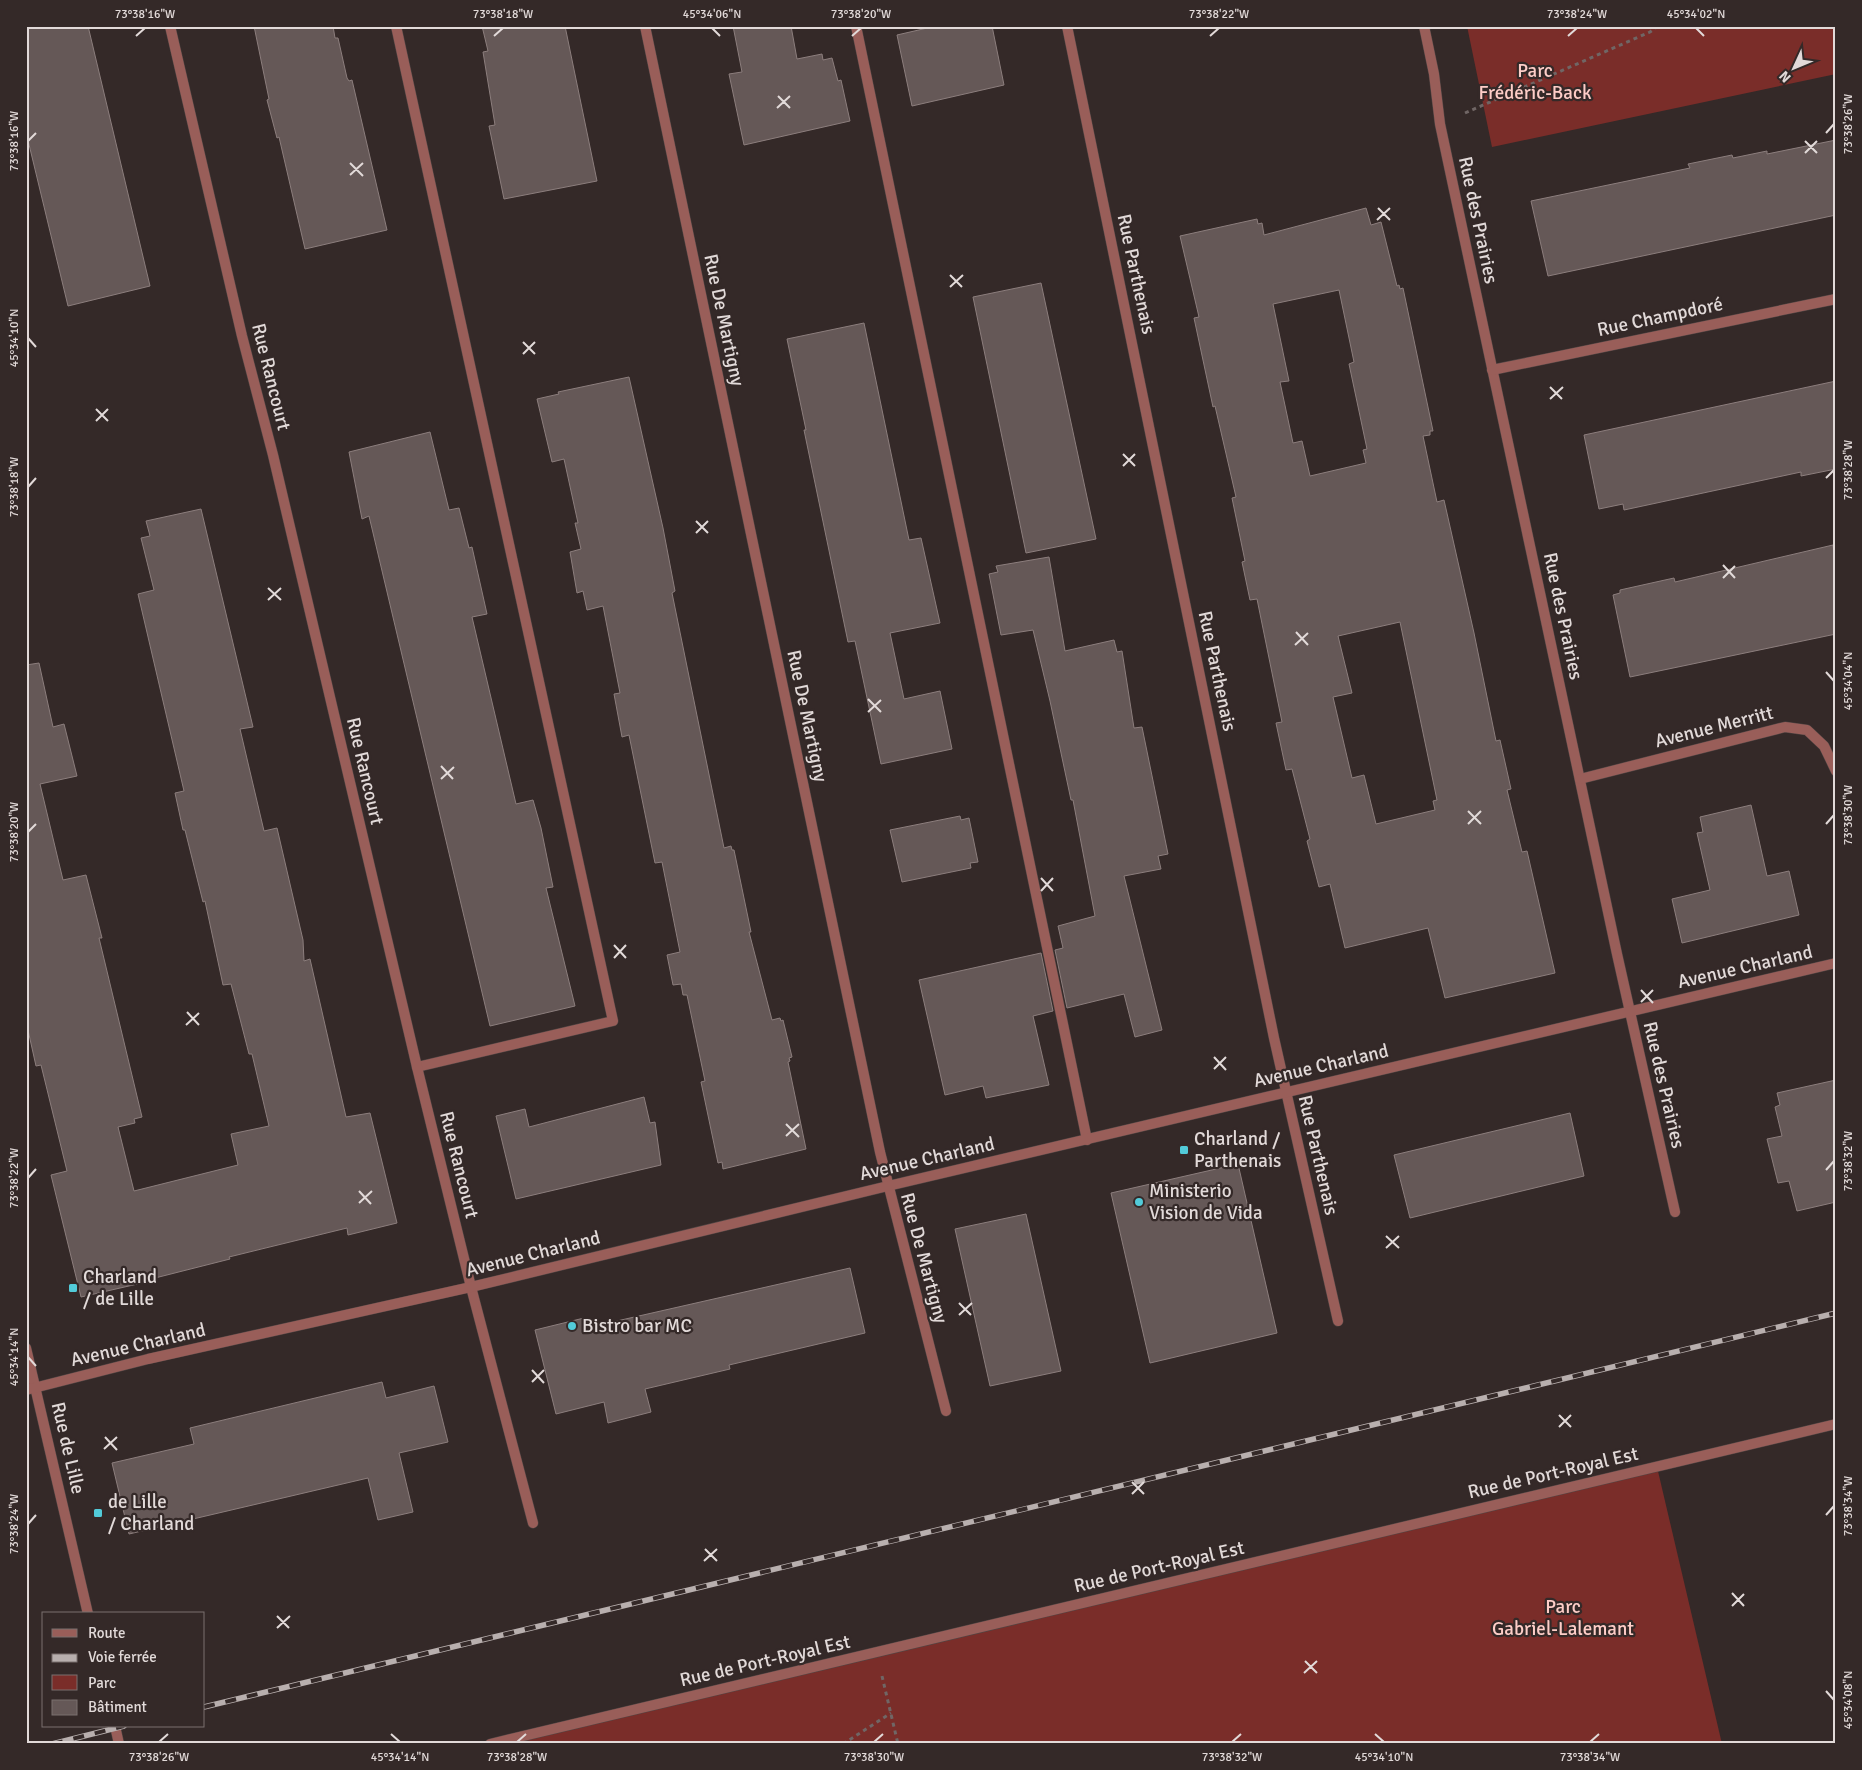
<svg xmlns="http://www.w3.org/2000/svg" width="1862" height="1770" viewBox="0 0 1862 1770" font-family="Signika,sans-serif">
<rect width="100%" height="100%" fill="#342928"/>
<!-- green -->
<g fill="#7a2d29">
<polygon points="1467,26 1836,26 1836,74 1492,147"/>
<polygon points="1657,1467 1722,1744 484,1744"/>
</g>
<!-- building -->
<g fill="#655857" stroke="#8c7e7d" fill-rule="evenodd">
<polygon points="26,26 88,26 150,286 68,306 26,132"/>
<polygon points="254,26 333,26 335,38 338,38 347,78 349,81 352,80 387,230 305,249 279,137 277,138 267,100 269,99"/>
<polygon points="482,26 565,26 597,181 504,199 489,126 495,125 483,52 488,51"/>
<polygon points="733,26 791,26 797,59 822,54 823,60 832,58 838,81 841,80 850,121 744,145 729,74 742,72"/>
<polygon points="936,26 992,26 1004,85 912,106 897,35"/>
<polygon points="1836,140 1836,215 1548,276 1531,201 1690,168 1688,164 1732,155 1733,158 1767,151 1767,154"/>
<path d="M 1366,208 L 1371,225 L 1381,222 L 1397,286 L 1399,285 L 1400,289 L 1403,288 L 1433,431 L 1430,431 L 1430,435 L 1423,436 L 1437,502 L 1444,500 L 1474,633 L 1496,741 L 1500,740 L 1511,789 L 1507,790 L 1522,852 L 1527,851 L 1555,973 L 1445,998 L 1428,928 L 1345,948 L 1330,884 L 1319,887 L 1307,841 L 1310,839 L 1292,769 L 1286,770 L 1276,723 L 1282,722 L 1257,599 L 1250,600 L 1242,562 L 1245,561 L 1232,498 L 1236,497 L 1215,406 L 1213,407 L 1194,318 L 1199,317 L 1180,236 L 1257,219 L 1258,224 L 1262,223 L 1264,235 ZM 1339,290 L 1354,362 L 1349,364 L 1367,449 L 1363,450 L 1366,463 L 1310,476 L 1302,441 L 1293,443 L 1280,382 L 1289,381 L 1273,304 ZM 1400,622 L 1437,800 L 1433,801 L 1435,810 L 1376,824 L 1364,775 L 1352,778 L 1333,697 L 1352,693 L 1338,636 Z"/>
<polygon points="1041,283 1096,539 1026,553 973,297"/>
<polygon points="864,323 909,540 921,538 940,623 890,633 904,699 940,691 952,749 881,764 855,641 848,642 804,430 806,430 787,339"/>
<polygon points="629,377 663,528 675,591 672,593 724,848 731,846 732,850 734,850 751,932 749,932 772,1020 780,1018 781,1021 783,1020 792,1057 789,1058 790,1061 788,1062 806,1149 723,1169 722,1162 718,1163 701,1082 705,1081 687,995 683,995 681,984 673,985 667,955 680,952 662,862 655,863 629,735 622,737 614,694 620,693 603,606 587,610 583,591 577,593 570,552 581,549 575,523 578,523 564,459 552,462 537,399 559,394 558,392"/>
<polygon points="1836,381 1836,469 1801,476 1801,472 1624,510 1623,504 1599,509 1584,435"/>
<polygon points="430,432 449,510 459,508 469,548 472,547 487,614 472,617 516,804 533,800 541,828 553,887 546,888 575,1006 490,1026 369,516 362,519 349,452"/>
<polygon points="201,509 253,727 240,729 264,831 277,828 303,940 304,961 310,959 346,1117 370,1113 397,1223 348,1235 347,1228 229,1257 230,1259 155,1278 155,1280 81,1297 51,1175 67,1171 41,1065 36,1066 26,1021 26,665 39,663 53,727 64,724 77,776 40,784 63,880 86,875 102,938 99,938 142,1117 134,1119 135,1123 118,1127 134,1191 238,1165 231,1134 269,1126 252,1054 249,1054 231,984 223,985 205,901 203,902 185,830 183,830 175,793 184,791 138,594 154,590 141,538 150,536 146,521"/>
<polygon points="1833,545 1836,565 1836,634 1630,677 1613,595 1620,593 1620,590 1674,578 1675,582"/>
<polygon points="1049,557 1065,651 1114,640 1117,652 1122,651 1134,728 1142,727 1168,854 1158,856 1161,869 1124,876 1162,1030 1135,1037 1124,994 1067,1008 1055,950 1063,948 1058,926 1095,916 1073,800 1071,800 1050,701 1033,630 1001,635 989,574 998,572 996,566"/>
<polygon points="1751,805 1767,876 1789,871 1799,915 1682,943 1672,899 1710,890 1697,833 1703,832 1700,817"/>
<polygon points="960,816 961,820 969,818 978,862 970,863 971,868 902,882 890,830"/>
<polygon points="1041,953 1053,1011 1033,1016 1049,1085 986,1098 983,1086 945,1095 919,980"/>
<polygon points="1836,1080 1836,1202 1797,1211 1789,1181 1778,1183 1767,1139 1782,1136 1775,1107 1780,1105 1777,1093"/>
<polygon points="644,1097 650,1123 655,1122 661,1165 516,1199 496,1116 525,1109 529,1127"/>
<polygon points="1570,1113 1584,1176 1410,1218 1394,1155"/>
<polygon points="1238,1164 1277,1333 1150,1363 1111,1193"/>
<polygon points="1026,1214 1061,1371 990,1386 955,1229"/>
<polygon points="850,1268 865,1333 729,1365 730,1369 645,1389 651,1412 608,1423 604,1402 556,1414 535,1330 584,1318 586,1328"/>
<polygon points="382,1382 386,1398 434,1386 448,1442 399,1453 413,1512 378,1520 368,1478 129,1534 112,1463 194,1444 190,1428"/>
</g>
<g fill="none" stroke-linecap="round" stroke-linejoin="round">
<!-- service casing -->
<g stroke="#504544" stroke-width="11">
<g id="service">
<polyline points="396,26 613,1021 417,1067"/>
<polyline points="856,26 1087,1140"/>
</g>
</g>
<!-- minor casing -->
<g stroke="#504544" stroke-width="11">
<g id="minor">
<polyline points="170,26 242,336 273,455 417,1067 471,1287 533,1523"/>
<polyline points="645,26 880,1152 946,1411"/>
<polyline points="1067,26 1274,1038 1338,1321"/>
<polyline points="1424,26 1434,74 1440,124 1617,954 1675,1212"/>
<polyline points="1492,370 1836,299"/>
<polyline points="1580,779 1785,727 1807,730 1824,746 1836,771"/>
<polyline points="26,1348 88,1614"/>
<polyline points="115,1726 119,1744"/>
<polyline points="490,1744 1836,1424"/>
</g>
</g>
<!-- tertiary casing -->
<g stroke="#504544" stroke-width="11">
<polyline id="tertiary" points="26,1390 148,1359 471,1287 888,1186 1836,963"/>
</g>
<!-- path -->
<g stroke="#706665" stroke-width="3" stroke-dasharray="4 4" stroke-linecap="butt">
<polyline points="1465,113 1650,32 1658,26"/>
<polyline points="882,1676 898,1744"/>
<polyline points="843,1744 891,1713"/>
</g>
<!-- service -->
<use href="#service" stroke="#995e59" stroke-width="10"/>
<!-- minor -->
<use href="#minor" stroke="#995e59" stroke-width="10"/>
<!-- tertiary -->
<use href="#tertiary" stroke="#995e59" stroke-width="10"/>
<!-- rail casing -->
<g stroke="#b8afae" stroke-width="5.5">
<g id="rail">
<polyline points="204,1707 1836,1313"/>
<polyline points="52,1744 124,1726"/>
</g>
</g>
<!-- rail -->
<use href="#rail" stroke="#342928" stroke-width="4" stroke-dasharray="11" stroke-linecap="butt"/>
</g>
<!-- ticks -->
<path fill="none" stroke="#e2dad9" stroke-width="2" d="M 712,28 L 720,36M 1696,28 L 1704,36M 136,36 L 145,28M 494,36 L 503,28M 852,36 L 861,28M 1210,36 L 1219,28M 1568,36 L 1577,28M 778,96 L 790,108M 777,108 L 790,96M 1826,133 L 1834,124M 28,141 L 36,133M 1805,141 L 1817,153M 1805,153 L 1817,141M 350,163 L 363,176M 350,175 L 363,163M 1378,208 L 1390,220M 1377,220 L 1390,208M 950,275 L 962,287M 950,287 L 963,275M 28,338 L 36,347M 523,342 L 535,354M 523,354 L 535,342M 1550,387 L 1562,399M 1550,399 L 1563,387M 96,409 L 108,421M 96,421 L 108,409M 1123,454 L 1135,466M 1123,466 L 1135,454M 1826,478 L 1834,470M 28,487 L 36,478M 696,521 L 708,533M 696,533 L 708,521M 1723,565 L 1735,578M 1723,578 L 1735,566M 268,588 L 281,600M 268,600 L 281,588M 1296,632 L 1308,645M 1295,645 L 1308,633M 1826,672 L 1834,681M 868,699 L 881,712M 868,712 L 881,700M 441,766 L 453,779M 441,779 L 454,767M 1468,811 L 1481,824M 1468,824 L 1481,811M 1826,824 L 1834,815M 28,832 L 36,824M 1041,878 L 1053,891M 1041,891 L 1053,878M 614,945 L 626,958M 614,958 L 626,945M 1641,990 L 1653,1003M 1641,1002 L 1653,990M 187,1012 L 199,1025M 186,1025 L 199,1013M 1214,1057 L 1226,1070M 1214,1069 L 1226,1057M 786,1124 L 799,1137M 786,1136 L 799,1124M 1826,1170 L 1834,1161M 28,1178 L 36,1169M 359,1191 L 371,1204M 359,1203 L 372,1191M 1386,1236 L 1399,1248M 1386,1248 L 1399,1236M 959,1303 L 971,1315M 959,1315 L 972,1303M 28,1357 L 36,1366M 532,1370 L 544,1383M 532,1382 L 544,1370M 1559,1415 L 1571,1427M 1559,1427 L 1571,1415M 105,1437 L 117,1450M 104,1449 L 117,1437M 1132,1482 L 1144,1494M 1132,1494 L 1144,1482M 1826,1515 L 1834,1506M 28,1524 L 36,1515M 705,1549 L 717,1561M 704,1561 L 717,1549M 1732,1593 L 1744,1606M 1732,1606 L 1744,1594M 277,1616 L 289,1628M 277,1628 L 290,1616M 1305,1661 L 1317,1673M 1304,1673 L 1317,1661M 1826,1691 L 1834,1700M 391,1734 L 400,1742M 1375,1734 L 1384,1742M 159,1742 L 168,1734M 517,1742 L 526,1734M 874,1742 L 883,1734M 1232,1742 L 1241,1734M 1590,1742 L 1599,1734"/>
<!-- markers -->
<g fill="#52cbd9" stroke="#342928" stroke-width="2">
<rect x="1179" y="1145" width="10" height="10" rx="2.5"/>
<circle cx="1139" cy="1202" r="5"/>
<rect x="68" y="1283" width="10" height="10" rx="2.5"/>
<circle cx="572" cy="1326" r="5"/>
<rect x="93" y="1508" width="10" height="10" rx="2.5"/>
</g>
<g text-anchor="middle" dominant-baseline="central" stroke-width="4.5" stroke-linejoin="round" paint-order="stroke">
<!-- park labels -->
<g font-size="19" fill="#fecdc7" stroke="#342928">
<text x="1535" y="71">Parc<tspan x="1535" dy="22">Frédéric-Back</tspan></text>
<text x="1563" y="1607">Parc<tspan x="1563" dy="22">Gabriel-Lalemant</tspan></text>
</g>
<!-- street labels -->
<g font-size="19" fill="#e2dad9" stroke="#342928">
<text transform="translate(1478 220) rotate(78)">Rue des Prairies</text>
<text transform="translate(1136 274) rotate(78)">Rue Parthenais</text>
<text transform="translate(1660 317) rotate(-12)">Rue Champdoré</text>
<text transform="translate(724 320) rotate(78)">Rue De Martigny</text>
<text transform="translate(271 377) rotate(76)">Rue Rancourt</text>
<text transform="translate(1563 616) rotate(78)">Rue des Prairies</text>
<text transform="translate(1217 671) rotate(78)">Rue Parthenais</text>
<text transform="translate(807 716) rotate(78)">Rue De Martigny</text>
<text transform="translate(1714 727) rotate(-14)">Avenue Merritt</text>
<text transform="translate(365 771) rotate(77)">Rue Rancourt</text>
<text transform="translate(1745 967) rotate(-13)">Avenue Charland</text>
<text transform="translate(1321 1066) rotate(-13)">Avenue Charland</text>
<text transform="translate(1664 1085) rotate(77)">Rue des Prairies</text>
<text transform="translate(1318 1155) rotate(77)">Rue Parthenais</text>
<text transform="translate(927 1159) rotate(-13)">Avenue Charland</text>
<text transform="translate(459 1165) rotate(76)">Rue Rancourt</text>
<text transform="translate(533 1254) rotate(-14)">Avenue Charland</text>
<text transform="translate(924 1258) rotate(75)">Rue De Martigny</text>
<text transform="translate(138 1345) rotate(-13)">Avenue Charland</text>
<text transform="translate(68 1448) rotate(77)">Rue de Lille</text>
<text transform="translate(1553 1473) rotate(-13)">Rue de Port-Royal Est</text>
<text transform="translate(1159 1567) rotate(-13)">Rue de Port-Royal Est</text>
<text transform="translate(765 1661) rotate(-13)">Rue de Port-Royal Est</text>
</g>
<!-- poi labels -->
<g font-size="19" fill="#e2dad9" stroke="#342928" text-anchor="start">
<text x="1194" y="1139">Charland /<tspan x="1194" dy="22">Parthenais</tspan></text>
<text x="1149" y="1191">Ministerio<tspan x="1149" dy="22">Vision de Vida</tspan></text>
<text x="83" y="1277">Charland<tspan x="83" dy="22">/ de Lille</tspan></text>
<text x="582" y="1326">Bistro bar MC</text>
<text x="108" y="1502">de Lille<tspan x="108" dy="22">/ Charland</tspan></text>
</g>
</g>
<!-- border -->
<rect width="1862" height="1770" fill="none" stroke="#342928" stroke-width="55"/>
<!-- legend -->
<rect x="42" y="1612" width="162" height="115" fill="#342928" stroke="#7a706f"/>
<rect x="52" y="1629" width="25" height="8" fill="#995e59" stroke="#7a706f"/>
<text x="88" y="1638" font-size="15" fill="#e2dad9">Route</text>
<rect x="52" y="1654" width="25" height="8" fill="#b8afae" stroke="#7a706f"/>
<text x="88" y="1662" font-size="15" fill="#e2dad9">Voie ferrée</text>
<rect x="52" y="1675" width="25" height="15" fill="#7a2d29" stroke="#7a706f"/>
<text x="88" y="1688" font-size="15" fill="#e2dad9">Parc</text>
<rect x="52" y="1700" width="25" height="15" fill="#655857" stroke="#7a706f"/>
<text x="88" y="1712" font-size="15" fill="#e2dad9">Bâtiment</text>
<!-- north arrow -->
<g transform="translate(1794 68) rotate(226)" stroke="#342928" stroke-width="4" paint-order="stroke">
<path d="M0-4L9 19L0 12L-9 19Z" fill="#e2dad9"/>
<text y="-8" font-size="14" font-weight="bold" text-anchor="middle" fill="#e2dad9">N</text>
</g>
<rect x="28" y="28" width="1806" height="1714" fill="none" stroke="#e2dad9" stroke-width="2"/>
<g font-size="12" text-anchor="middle" fill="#e2dad9">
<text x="145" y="18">73°38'16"W</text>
<text x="503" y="18">73°38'18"W</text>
<text x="712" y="18">45°34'06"N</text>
<text x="861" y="18">73°38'20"W</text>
<text x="1219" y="18">73°38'22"W</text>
<text x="1577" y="18">73°38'24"W</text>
<text x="1696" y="18">45°34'02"N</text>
<text transform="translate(1848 124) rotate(-90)" y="4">73°38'26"W</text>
<text transform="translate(14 141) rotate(-90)" y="4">73°38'16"W</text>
<text transform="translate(14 338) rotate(-90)" y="4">45°34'10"N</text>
<text transform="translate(1848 470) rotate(-90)" y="4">73°38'28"W</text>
<text transform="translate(14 487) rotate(-90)" y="4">73°38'18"W</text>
<text transform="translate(1848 681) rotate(-90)" y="4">45°34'04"N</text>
<text transform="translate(1848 815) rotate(-90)" y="4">73°38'30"W</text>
<text transform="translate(14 832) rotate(-90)" y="4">73°38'20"W</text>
<text transform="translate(1848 1161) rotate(-90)" y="4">73°38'32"W</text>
<text transform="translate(14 1178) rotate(-90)" y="4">73°38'22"W</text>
<text transform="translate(14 1357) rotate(-90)" y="4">45°34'14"N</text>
<text transform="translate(1848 1506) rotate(-90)" y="4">73°38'34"W</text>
<text transform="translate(14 1524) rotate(-90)" y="4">73°38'24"W</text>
<text transform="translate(1848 1700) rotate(-90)" y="4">45°34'08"N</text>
<text x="159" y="1761">73°38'26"W</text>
<text x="400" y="1761">45°34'14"N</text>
<text x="517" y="1761">73°38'28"W</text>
<text x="874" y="1761">73°38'30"W</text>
<text x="1232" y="1761">73°38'32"W</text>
<text x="1384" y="1761">45°34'10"N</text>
<text x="1590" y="1761">73°38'34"W</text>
</g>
</svg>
